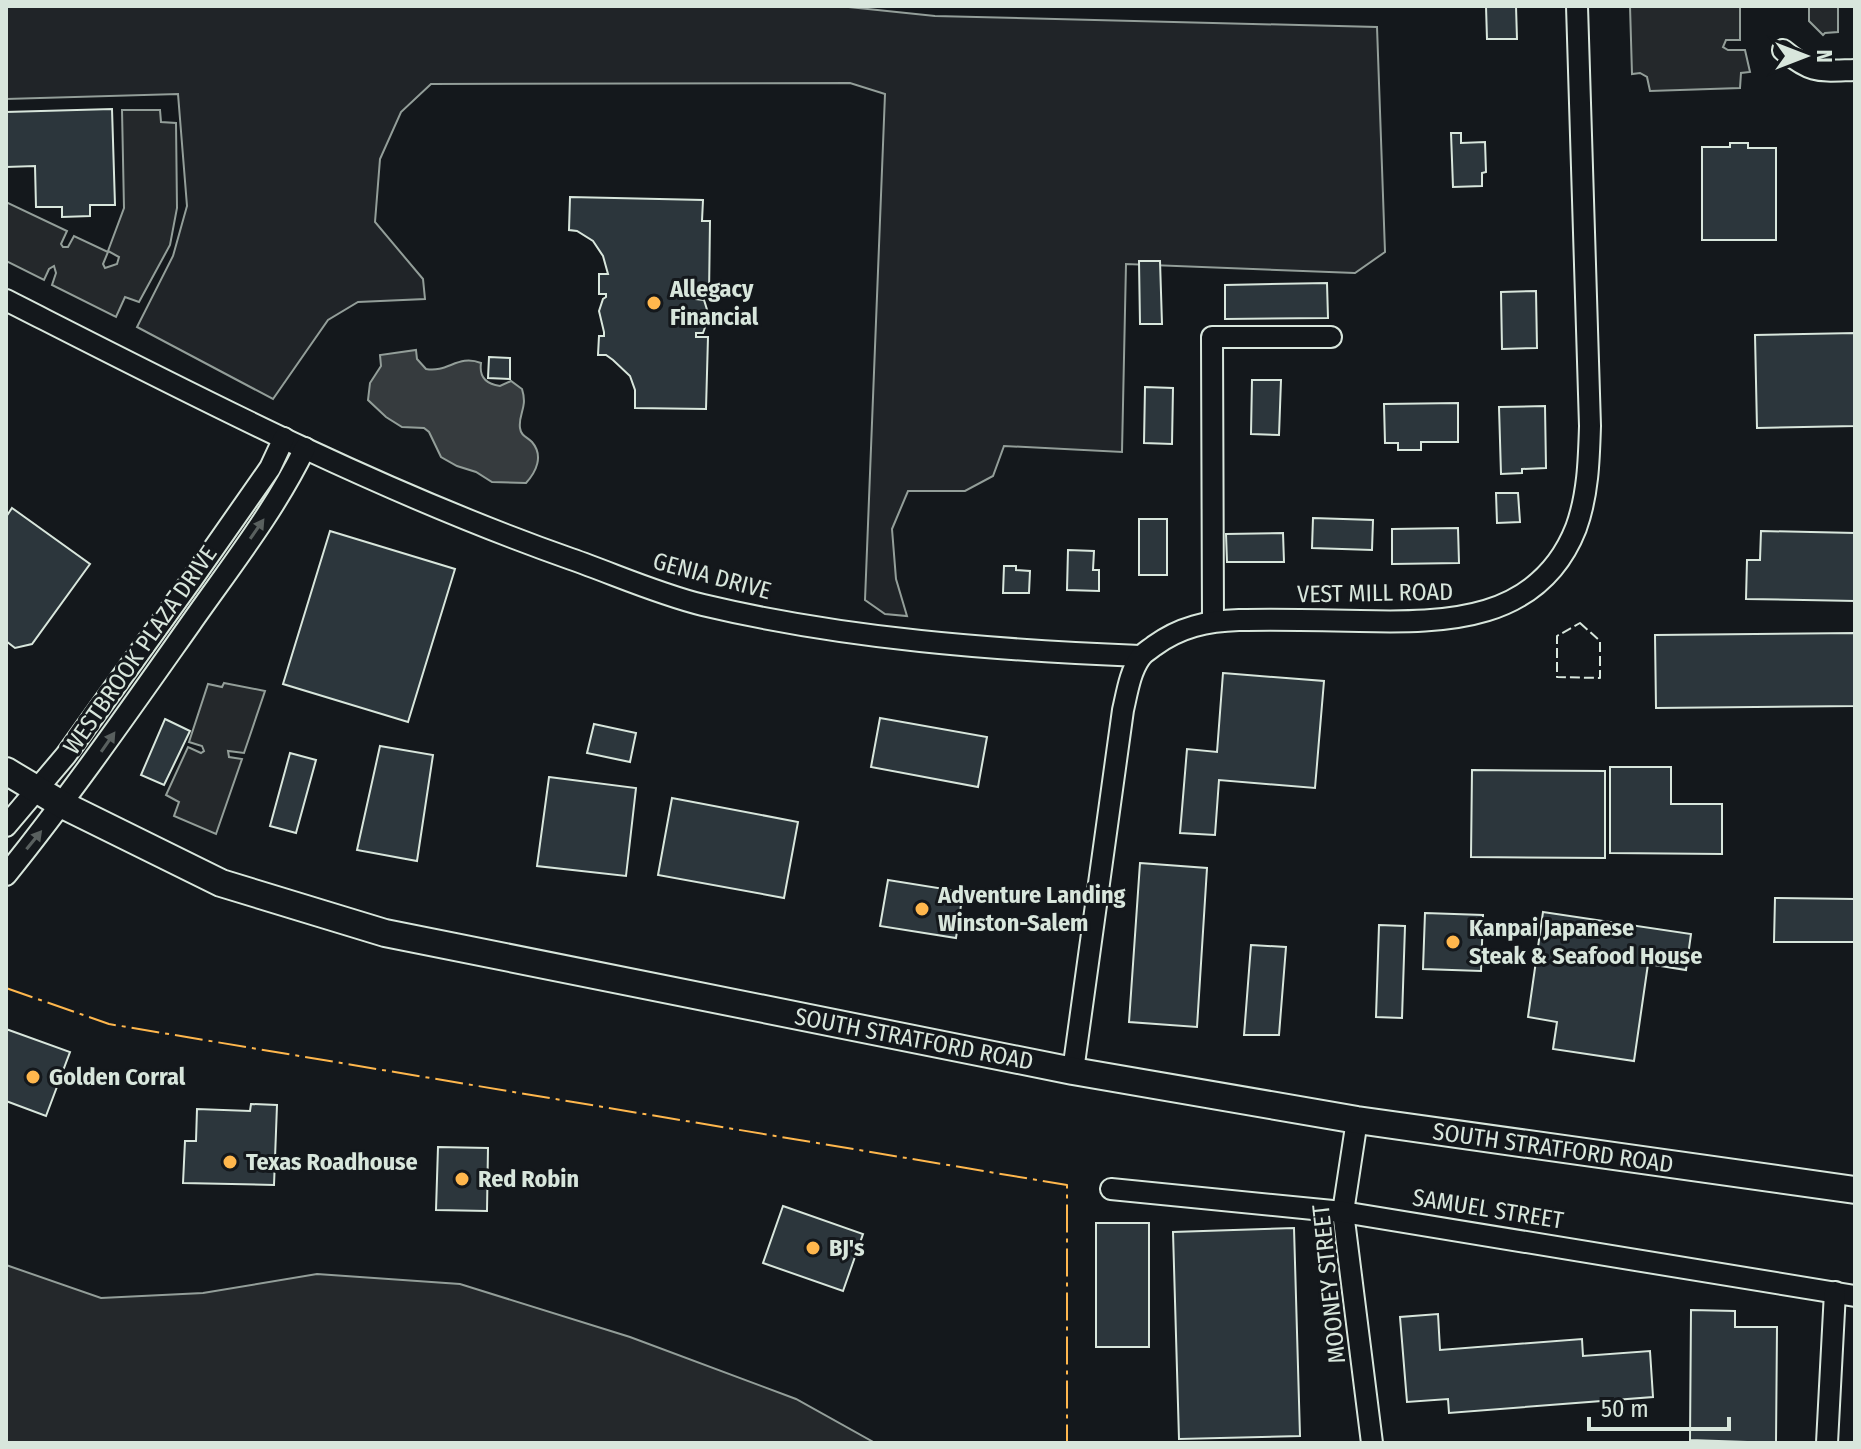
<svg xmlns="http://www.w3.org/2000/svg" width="1861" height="1449" viewBox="0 0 1861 1449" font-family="'Fira Sans Condensed',sans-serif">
<rect width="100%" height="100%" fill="#14181c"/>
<!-- green -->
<polygon fill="#202428" stroke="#939e99" stroke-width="2" points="6,6 839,6 935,16 1377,27 1385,252 1355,273 1126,264 1122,452 1004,446 993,476 965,491 908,491 892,529 896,579 907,616 885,614 865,600 885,94 850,83 431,84 401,112 380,159 375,222 423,279 425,299 358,302 328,320 273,399 137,327 173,256 187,206 178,94 6,99"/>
<!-- parking -->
<g fill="#24282b" stroke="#939e99" stroke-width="2">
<polygon points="1630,6 1740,6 1740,40 1726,40 1723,47 1728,50 1745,50 1750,72 1741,73 1740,88 1650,91 1647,77 1640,73 1632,74"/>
<polygon points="1809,6 1838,6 1838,32 1825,33 1823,35 1809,21"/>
<polygon points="122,110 160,110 161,122 176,123 177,208 170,245 139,302 125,297 116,317 52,285 56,273 54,266 49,269 44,280 6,261 6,202 67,231 61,244 63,247 68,247 74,236 108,252 103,264 105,268 117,264 119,257 108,251 124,208"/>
<polygon points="224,683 265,691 244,753 228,751 229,757 242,759 216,834 174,816 179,802 166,795 188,747 201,753 204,751 202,746 189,742 208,684 222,687"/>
<polygon points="6,1265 101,1298 203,1293 317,1274 460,1284 630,1337 796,1399 875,1443 6,1443"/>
</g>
<!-- water -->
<path fill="#363b3e" stroke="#939e99" stroke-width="2" d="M 416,350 L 417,359 L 426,369 C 448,373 458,354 481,363 C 479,377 486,384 500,386 L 511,381 L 522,389 C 528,408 518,414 520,428 C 521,436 527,437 532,442 C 544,456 536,472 526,483 L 492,482 L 476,472 L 457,466 L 441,457 L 429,432 L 424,428 L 402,427 L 386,417 L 368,400 L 370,383 L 381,366 L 380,355 Z"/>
<!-- building -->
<g fill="#2c363c" stroke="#d8e6dc" stroke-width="2">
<polygon points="1486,6 1516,6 1517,39 1487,39"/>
<polygon points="112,109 115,205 90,205 90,216 62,217 62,207 36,207 35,166 6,167 6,112"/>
<polygon points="1451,133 1461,133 1461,143 1485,142 1486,172 1482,173 1482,186 1453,187"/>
<polygon points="1730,143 1748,143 1748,148 1776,148 1776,240 1702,240 1702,147 1730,147"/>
<polygon points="570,197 703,200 702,221 710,221 709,295 696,295 696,299 704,300 709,316 703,333 696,333 696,337 708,337 706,409 635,408 635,390 630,376 613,360 606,355 598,355 599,336 604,336 604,332 599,311 603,299 606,297 606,294 599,294 599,274 608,274 603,256 593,241 577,231 569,230"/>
<polygon points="1139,261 1160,261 1162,324 1140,324"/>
<polygon points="1327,283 1328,318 1225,319 1225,285"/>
<polygon points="1536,291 1537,348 1502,349 1501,292"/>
<polygon points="1855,333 1855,426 1757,428 1755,335"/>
<polygon points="489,357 510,358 510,379 488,378"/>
<polygon points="1252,380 1281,380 1279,435 1251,434"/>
<polygon points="1145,387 1173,388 1172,444 1144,443"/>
<polygon points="1458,403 1458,442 1421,442 1421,450 1398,450 1398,443 1385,443 1384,404"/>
<polygon points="1545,406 1546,468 1522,469 1522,473 1501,474 1499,407"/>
<polygon points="1496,493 1518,493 1520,522 1497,523"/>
<polygon points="12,508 90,564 32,644 15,648 6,641 6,517"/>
<polygon points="1313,518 1373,520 1372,550 1312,548"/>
<rect x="1139" y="519" width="28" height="56"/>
<polygon points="1458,528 1459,563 1392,564 1392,529"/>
<polygon points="330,531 455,569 408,722 283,684"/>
<polygon points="1761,531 1855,533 1855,601 1746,599 1747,560 1760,560"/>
<polygon points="1283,533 1284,562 1227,562 1226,534"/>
<polygon points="1068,550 1094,551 1093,570 1099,570 1099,591 1067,590"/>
<polygon points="1004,566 1016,566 1016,570 1030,571 1029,593 1003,593"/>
<polygon points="1855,633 1855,706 1656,708 1655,635"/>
<polygon points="1223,673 1324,681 1315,788 1219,780 1215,835 1180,833 1187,749 1217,752"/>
<polygon points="880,718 987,737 978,787 871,767"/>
<polygon points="165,719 190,731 164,785 141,775"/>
<polygon points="594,724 636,733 630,762 587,753"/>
<polygon points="380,746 433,755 417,861 357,850"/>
<polygon points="290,753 316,760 296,833 270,826"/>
<polygon points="1610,767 1671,767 1671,804 1722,804 1722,854 1610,853"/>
<polygon points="1472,770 1605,771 1605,858 1471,857"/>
<polygon points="549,777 636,788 626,876 537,866"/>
<polygon points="672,798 798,822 784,898 658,875"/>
<polygon points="1140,863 1207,868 1197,1027 1129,1022"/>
<polygon points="888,880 963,892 956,938 880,926"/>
<polygon points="1775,898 1855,899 1855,942 1774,942"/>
<polygon points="1543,912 1691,934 1686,970 1648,964 1634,1061 1553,1049 1557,1022 1528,1017"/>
<polygon points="1425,913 1483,915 1481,971 1423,969"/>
<polygon points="1379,925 1405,926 1402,1018 1376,1017"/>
<polygon points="1251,945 1286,947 1279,1035 1244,1035"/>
<polygon points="6,1029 70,1052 46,1116 6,1101"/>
<polygon points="251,1104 277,1105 274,1185 183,1183 185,1141 196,1141 197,1109 250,1111"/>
<polygon points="438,1147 488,1148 487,1211 436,1210"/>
<polygon points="783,1206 863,1234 843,1291 763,1263"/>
<rect x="1096" y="1223" width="53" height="124"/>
<polygon points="1294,1228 1300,1436 1179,1439 1173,1232"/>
<polygon points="1691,1310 1735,1311 1735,1327 1777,1327 1776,1443 1690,1440"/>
<polygon points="1438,1314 1440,1350 1582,1339 1583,1356 1650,1351 1653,1397 1449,1413 1448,1399 1407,1402 1400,1317"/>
</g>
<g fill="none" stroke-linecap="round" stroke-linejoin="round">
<!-- minor casing -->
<g stroke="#d8e6dc" stroke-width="24">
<g id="minor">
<path d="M 1783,50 C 1812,74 1819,71 1855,70"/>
<path d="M 6,300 C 191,394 375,490 571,559 C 614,574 658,594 703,605 C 846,639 994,650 1140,656"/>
<polyline points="1213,621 1212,337 1331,337"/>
<polyline points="6,826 66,755 193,578 270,468 284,438"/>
<path d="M 6,875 C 72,793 131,708 191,623 C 231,566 275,510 305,448"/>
<path d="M 1073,1071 L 1123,710 C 1127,693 1130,672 1140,658 C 1143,653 1149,650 1154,646 C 1180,627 1207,621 1239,620 C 1279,619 1320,620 1360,621 C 1446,623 1539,622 1576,528 C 1588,495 1589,460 1590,426 L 1577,6"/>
<polyline points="1357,1120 1343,1212 1372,1443"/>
<polyline points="1111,1189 1343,1212 1855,1296"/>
<polyline points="1827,1443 1835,1292"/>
</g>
</g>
<!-- major casing -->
<g stroke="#d8e6dc" stroke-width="30">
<polyline id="major" points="6,771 63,805 221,883 385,933 1073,1071 1357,1120 1855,1190"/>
</g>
<!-- minor -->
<use href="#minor" stroke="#14181c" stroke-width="20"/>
<!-- major -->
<use href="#major" stroke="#14181c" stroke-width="26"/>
<!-- fence -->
<polygon stroke="#d8e6dc" stroke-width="2" stroke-dasharray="10 4" stroke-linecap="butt" points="1580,623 1600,641 1600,678 1557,677 1557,636"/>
<!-- power -->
<polyline stroke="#ffb74d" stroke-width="2" stroke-dasharray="28 6 4 6" stroke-linecap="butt" points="6,988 109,1024 1067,1185 1067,1443"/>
</g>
<!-- one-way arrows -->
<defs><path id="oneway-solid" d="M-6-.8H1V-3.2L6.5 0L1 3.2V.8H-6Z" transform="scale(2)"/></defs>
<g fill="#59605f">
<use href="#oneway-solid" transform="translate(257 529) rotate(-55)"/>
<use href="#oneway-solid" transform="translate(108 742) rotate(-55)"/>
<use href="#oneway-solid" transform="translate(34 840) rotate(-51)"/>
</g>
<!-- markers -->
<g fill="#ffb74d" stroke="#14181c" stroke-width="3">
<circle cx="654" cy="303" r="8"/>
<circle cx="922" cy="909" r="8"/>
<circle cx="1453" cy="942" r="8"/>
<circle cx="33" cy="1077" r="8"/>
<circle cx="230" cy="1162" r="8"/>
<circle cx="462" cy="1179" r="8"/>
<circle cx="813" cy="1248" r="8"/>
</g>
<g text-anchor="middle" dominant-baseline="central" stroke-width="6" stroke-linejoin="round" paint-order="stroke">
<!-- poi labels -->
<g font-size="24" font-weight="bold" fill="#d8e6dc" stroke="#14181c" text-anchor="start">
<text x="670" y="289">Allegacy<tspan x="670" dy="28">Financial</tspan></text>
<text x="938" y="895">Adventure Landing<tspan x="938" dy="28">Winston-Salem</tspan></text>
<text x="1469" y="928">Kanpai Japanese<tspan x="1469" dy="28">Steak &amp; Seafood House</tspan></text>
<text x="49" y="1077">Golden Corral</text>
<text x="246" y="1162">Texas Roadhouse</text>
<text x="478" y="1179">Red Robin</text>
<text x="829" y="1248">BJ's</text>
</g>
<!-- street labels -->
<g font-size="24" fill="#d8e6dc" stroke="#14181c">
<text transform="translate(712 576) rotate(15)">GENIA DRIVE</text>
<text transform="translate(1375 593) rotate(-1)">VEST MILL ROAD</text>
<text transform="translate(140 650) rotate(-55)">WESTBROOK PLAZA DRIVE</text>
<text transform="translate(914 1039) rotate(11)">SOUTH STRATFORD ROAD</text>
<text transform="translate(1553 1148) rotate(8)">SOUTH STRATFORD ROAD</text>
<text transform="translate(1488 1209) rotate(9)">SAMUEL STREET</text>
<text transform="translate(1329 1284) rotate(-96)">MOONEY STREET</text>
</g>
</g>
<!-- border -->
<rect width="1861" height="1449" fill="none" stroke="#d8e6dc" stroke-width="16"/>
<!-- north arrow -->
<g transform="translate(1805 56) rotate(90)" stroke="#14181c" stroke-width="6" paint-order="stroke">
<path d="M0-6L14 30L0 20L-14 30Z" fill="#d8e6dc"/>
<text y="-12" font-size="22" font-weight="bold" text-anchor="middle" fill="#d8e6dc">N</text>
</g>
<!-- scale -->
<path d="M1589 1417v12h140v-12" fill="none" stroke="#d8e6dc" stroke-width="4"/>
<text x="1601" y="1417" font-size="24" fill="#d8e6dc" stroke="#14181c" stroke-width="6" paint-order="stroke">50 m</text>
</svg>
